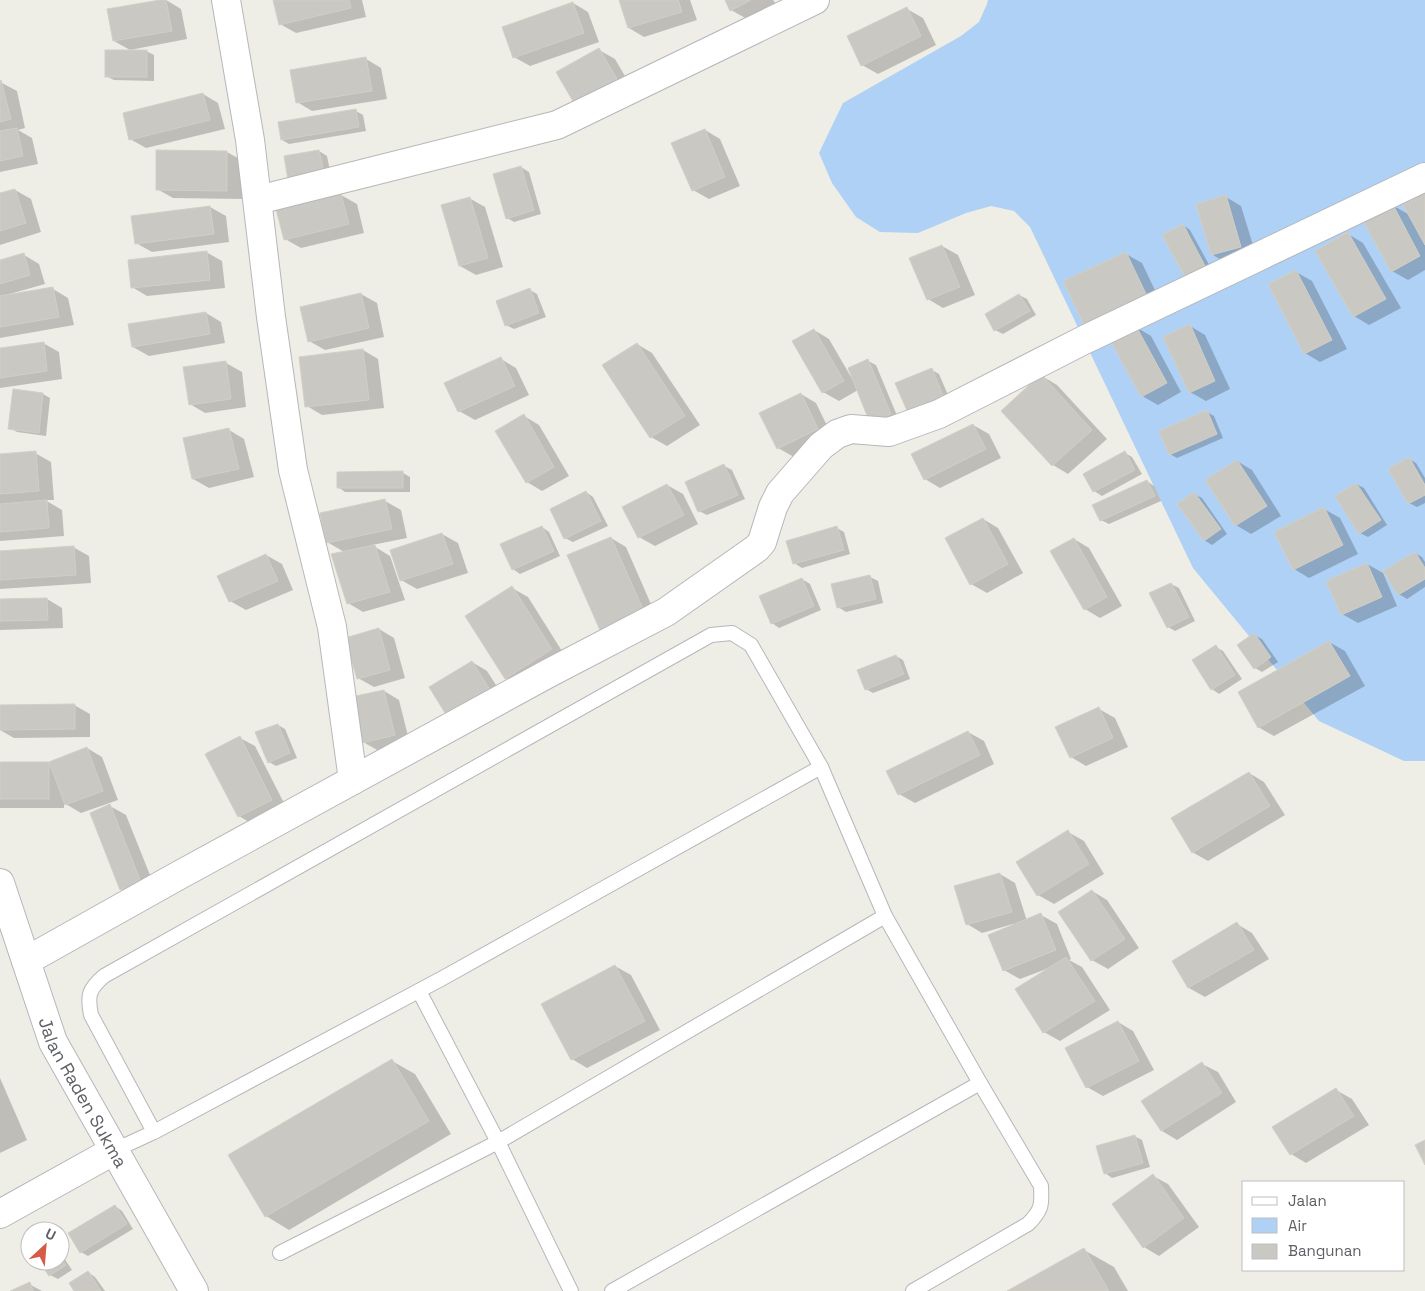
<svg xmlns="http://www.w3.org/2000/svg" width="1425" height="1291" viewBox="0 0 1425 1291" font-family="'Space Grotesk',sans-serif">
<rect width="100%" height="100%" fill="#eeede6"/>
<!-- water -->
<polygon fill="#aed1f5" points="988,0 1425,0 1425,761 1404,761 1319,721 1193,568 1030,227 1014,211 991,206 966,213 918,233 880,232 856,217 832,183 819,153 843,103 961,36 979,22 987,4"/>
<!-- shadow -->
<g fill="#0003">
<polygon points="166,0 181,9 187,39 130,50 114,41"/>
<polygon points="274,0 362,0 366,17 296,33 280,24"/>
<polygon points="620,0 690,0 697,20 644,37 629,28"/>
<polygon points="726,0 773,0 776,4 747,19 731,10"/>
<polygon points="573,3 588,12 599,42 530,66 514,57"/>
<polygon points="907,9 923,18 936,45 878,74 862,65"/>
<polygon points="599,50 615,59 632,88 591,111"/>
<polygon points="146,51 154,55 154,81 114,80 106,76"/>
<polygon points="366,59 381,68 387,99 312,111 297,102"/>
<polygon points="0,82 17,91 25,128 18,130 32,138 38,164 0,172"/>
<polygon points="203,94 218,103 225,129 146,148 130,139"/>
<polygon points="356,111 363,115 366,131 289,144 282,140"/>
<polygon points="705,130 720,139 740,186 709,199 693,190"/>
<polygon points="158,151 227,152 243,161 243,199 173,198 157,189"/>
<polygon points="319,151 327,156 331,176 285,157"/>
<polygon points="521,167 529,172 541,214 514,222 507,218"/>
<polygon points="15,190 31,199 41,232 0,245 0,195"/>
<polygon points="1425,194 1425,270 1408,280 1392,271 1392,205 1410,215"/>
<polygon points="341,195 357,204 364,233 301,248 285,239"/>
<polygon points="1226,197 1241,206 1256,255 1228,264 1213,255"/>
<polygon points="469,198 485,207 503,267 476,275 460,266"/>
<polygon points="210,207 226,216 229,242 152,252 136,243"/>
<polygon points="1183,225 1190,230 1212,270 1193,280"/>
<polygon points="1348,234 1363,243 1401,308 1369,325 1354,316"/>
<polygon points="942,246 958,255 975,295 943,308 928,299"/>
<polygon points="206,252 222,261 225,288 147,296 132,287"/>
<polygon points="1126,254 1142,263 1162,305 1085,324"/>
<polygon points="24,255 39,264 45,284 6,295 6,297 53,289 68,298 74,325 0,338 0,261"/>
<polygon points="1296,272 1312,281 1347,349 1320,362 1305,353"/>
<polygon points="530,290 537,294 546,317 514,329 506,325"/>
<polygon points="361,294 377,303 384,337 325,350 309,341"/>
<polygon points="1019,295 1027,299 1036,315 1003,334 995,330"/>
<polygon points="206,313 221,322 225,343 149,356 133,347"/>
<polygon points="1190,326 1205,335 1230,389 1206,401 1190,392"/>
<polygon points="1136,327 1151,336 1181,392 1158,405 1142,396"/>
<polygon points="814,330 829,339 851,377 868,361 876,365 898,418 871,422 858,390 839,401 823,392 793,342"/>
<polygon points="43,343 59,352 62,379 0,388 0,350"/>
<polygon points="637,344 652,353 700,425 667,446 651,437"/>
<polygon points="363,350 378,359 384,408 322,415 307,406"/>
<polygon points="501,359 516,368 529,395 475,420 459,411"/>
<polygon points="226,363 242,372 246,407 205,413 190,404"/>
<polygon points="932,370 939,374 951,402 909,412"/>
<polygon points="1042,376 1057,385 1107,439 1068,474 1053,465"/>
<polygon points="14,390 43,394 50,398 46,436 17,432 10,428"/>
<polygon points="801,394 816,403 833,438 794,457 778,448"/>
<polygon points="1207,412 1214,416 1223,438 1177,458 1170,454"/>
<polygon points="524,416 539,425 569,476 542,491 527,482"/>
<polygon points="973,425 989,434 1001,458 940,488 925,479"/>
<polygon points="229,430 244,439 254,477 209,488 193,479"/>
<polygon points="35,453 51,462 54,500 45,500 62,510 64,536 0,541 0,455"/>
<polygon points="1125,453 1132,457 1142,474 1102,496 1094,491"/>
<polygon points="1409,459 1416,463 1425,478 1425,503 1417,507 1409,503"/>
<polygon points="1237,461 1252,470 1281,516 1251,534 1236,525"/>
<polygon points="724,466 732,470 745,499 707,515 699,511"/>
<polygon points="403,473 410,477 410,492 345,492 338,487"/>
<polygon points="1147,481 1154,486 1161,501 1109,524 1101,520"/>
<polygon points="1356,484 1364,488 1387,525 1368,537 1360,533"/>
<polygon points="667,485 683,494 698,524 655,546 639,537"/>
<polygon points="586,492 593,497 608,526 573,542 565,538"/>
<polygon points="1194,494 1202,498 1227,534 1212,545 1204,540"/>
<polygon points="385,501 401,510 407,538 372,545 390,556 405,600 363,612 348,603 346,553 327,542"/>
<polygon points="1324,509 1340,518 1358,554 1309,578 1294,569"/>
<polygon points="983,519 998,528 1023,573 987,593 971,584"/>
<polygon points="542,527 549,532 560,556 520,574 513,569"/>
<polygon points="837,528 844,532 850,554 802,568 794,563"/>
<polygon points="442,534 458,543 468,573 417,589 401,580"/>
<polygon points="611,538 626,547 661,627 604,636"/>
<polygon points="1074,539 1089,548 1122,606 1100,618 1085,609"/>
<polygon points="73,547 89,556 91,583 0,589 0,552"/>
<polygon points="1415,553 1422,557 1425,562 1425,587 1407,599 1399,594"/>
<polygon points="266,555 282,564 293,590 246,610 230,601"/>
<polygon points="1367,564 1383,573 1397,606 1358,623 1342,614"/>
<polygon points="870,577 878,581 883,603 846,612 838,607"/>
<polygon points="802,579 810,584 821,610 779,628 772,623"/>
<polygon points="1171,584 1179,588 1195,621 1175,631 1168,627"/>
<polygon points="512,588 528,597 567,659 521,687 506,678"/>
<polygon points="47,599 62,608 63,628 0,630 0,600"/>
<polygon points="379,629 394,638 405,678 374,687 358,678"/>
<polygon points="1254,635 1262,639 1278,662 1262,672 1255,668"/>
<polygon points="1329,642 1345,651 1365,686 1274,736 1258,727"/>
<polygon points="1216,647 1223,651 1242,679 1219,694 1212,689"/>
<polygon points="896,656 903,660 910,679 873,693 866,689"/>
<polygon points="472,662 487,671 505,699 448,715"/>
<polygon points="384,691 399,700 410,744 379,751 363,742"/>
<polygon points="74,705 90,714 90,737 14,738 0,730 0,706"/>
<polygon points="1099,709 1115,718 1128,747 1086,766 1071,757"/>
<polygon points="278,725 285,729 297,758 276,766 269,762"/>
<polygon points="968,732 984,741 994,764 915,803 899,794"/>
<polygon points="240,738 255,746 287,809 254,825 239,816"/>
<polygon points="87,748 102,757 118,800 81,813 64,803 64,808 0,808 0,763 49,763"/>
<polygon points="1249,773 1264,782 1285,815 1208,861 1192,852"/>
<polygon points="110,806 126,815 156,890 136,898 121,889"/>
<polygon points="1068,832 1084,841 1104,874 1054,904 1038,895"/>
<polygon points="1000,874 1015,883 1027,921 1041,915 1057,924 1071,959 1069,960 1082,967 1110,1010 1060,1041 1044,1032 1049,968 1020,979 1004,970 1013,924 982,933 967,924"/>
<polygon points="1092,891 1107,900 1139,948 1108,969 1092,960"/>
<polygon points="1237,924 1252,933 1269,959 1205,997 1189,988 1173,962"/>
<polygon points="615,966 631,975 660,1030 587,1068 572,1059"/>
<polygon points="1118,1022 1133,1031 1154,1070 1103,1096 1087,1087"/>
<polygon points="392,1061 415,1074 451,1134 289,1230 266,1216"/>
<polygon points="1202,1064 1218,1072 1236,1102 1177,1140 1162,1131"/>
<polygon points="0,1078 27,1140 0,1153"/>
<polygon points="1336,1090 1352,1099 1369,1125 1306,1163 1291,1154"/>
<polygon points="1134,1136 1142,1140 1150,1167 1112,1178 1105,1173"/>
<polygon points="1153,1176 1168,1184 1199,1227 1159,1256 1144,1247"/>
<polygon points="115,1206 122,1211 133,1229 88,1256 81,1252"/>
<polygon points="1084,1250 1114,1267 1128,1291 1010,1291"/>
<polygon points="60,1252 72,1270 58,1279 50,1275 41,1261 60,1261"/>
<polygon points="88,1272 95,1277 105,1291 76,1291"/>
<polygon points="29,1284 42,1291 13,1291"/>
</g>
<!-- building -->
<g fill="#c9c8c2" stroke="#d2cfc5">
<polygon points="160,0 166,0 172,31 113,41 107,9"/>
<polygon points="273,0 349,0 351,8 279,25"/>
<polygon points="619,0 678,0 682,12 628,28"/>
<polygon points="725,0 751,0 730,11"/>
<polygon points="573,2 584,33 513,58 502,27"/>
<polygon points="907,7 921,36 861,66 847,36"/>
<polygon points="599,48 617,79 574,103 556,72"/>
<rect x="105" y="50" width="42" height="27"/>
<polygon points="366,57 372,91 296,103 290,70"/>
<polygon points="1,80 11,119 0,122 0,81"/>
<polygon points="203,93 210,120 129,140 123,113"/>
<polygon points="356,109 359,127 281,140 278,122"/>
<polygon points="17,128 23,156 0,161 0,131"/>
<polygon points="705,129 725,177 692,191 671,143"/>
<polygon points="156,150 227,151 227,191 156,190"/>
<polygon points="319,150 324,173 288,180 284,156"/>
<polygon points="521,166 534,210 506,219 493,174"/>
<polygon points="15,189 26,223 0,231 0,193"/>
<polygon points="1425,193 1425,245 1403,205"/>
<polygon points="341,194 349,224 284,240 276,209"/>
<polygon points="1226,195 1241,247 1211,255 1196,204"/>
<polygon points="470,197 488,258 459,266 441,205"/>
<polygon points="1392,203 1420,256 1391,272 1362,219"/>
<polygon points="210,206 214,234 135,244 131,216"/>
<polygon points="1183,224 1205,266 1185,277 1162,235"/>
<polygon points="1348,232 1386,299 1353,317 1315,251"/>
<polygon points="942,245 960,287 927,300 909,258"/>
<polygon points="207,251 210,280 131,288 128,260"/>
<polygon points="1126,252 1147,296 1084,325 1063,281"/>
<polygon points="24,253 30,275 0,284 0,260"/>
<polygon points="1296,270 1332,340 1304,354 1268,284"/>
<polygon points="53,287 59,317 0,327 0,296"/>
<polygon points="530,288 539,313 505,326 496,301"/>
<polygon points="361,293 369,328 308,342 300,307"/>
<polygon points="1019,294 1030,311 994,331 985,314"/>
<polygon points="206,312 210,334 132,347 128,324"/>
<polygon points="1190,324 1215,381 1189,393 1163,337"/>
<polygon points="1136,326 1167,383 1141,397 1110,340"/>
<polygon points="814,329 844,381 822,393 792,341"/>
<polygon points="44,342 47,371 0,378 0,348"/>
<polygon points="637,343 685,416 650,438 602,365"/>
<polygon points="363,349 369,400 305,407 299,357"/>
<polygon points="501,357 515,386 458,412 444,383"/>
<polygon points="868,359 891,414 870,423 848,368"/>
<polygon points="226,361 231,399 189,405 183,367"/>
<polygon points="932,368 944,398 908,413 895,383"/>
<polygon points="1041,374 1092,430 1052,466 1001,411"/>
<polygon points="13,389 43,393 39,433 8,429"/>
<polygon points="801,393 818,429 777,449 759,413"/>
<polygon points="1207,410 1217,434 1169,455 1159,431"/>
<polygon points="524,414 554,467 526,483 495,431"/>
<polygon points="973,424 986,449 924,480 911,454"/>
<polygon points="229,428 239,469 192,479 183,438"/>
<polygon points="36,451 39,491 0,494 0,454"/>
<polygon points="1125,451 1135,470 1093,492 1083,474"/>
<polygon points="1409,457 1425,485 1425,495 1408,504 1388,469"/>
<polygon points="1237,460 1267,506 1235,526 1205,480"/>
<polygon points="724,464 738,495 698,512 685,482"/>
<polygon points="403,471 403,488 337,488 337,472"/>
<polygon points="1147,480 1155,496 1100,521 1092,505"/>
<polygon points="1356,483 1381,520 1359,534 1335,496"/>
<polygon points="667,484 684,515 638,538 622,507"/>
<polygon points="586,491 601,521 564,539 550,509"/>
<polygon points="1194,492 1221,529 1204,541 1177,504"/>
<polygon points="385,499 392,529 326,543 320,513"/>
<polygon points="47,500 49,528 0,532 0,504"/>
<polygon points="1324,507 1343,545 1293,570 1274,532"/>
<polygon points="983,518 1008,564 970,585 945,538"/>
<polygon points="542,526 554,551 512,570 500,544"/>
<polygon points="837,526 844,550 793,564 786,541"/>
<polygon points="442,533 453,564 400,581 390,550"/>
<polygon points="611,537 647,618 603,637 567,555"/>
<polygon points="1074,538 1107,597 1084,610 1050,551"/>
<polygon points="375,545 390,592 347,604 331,554"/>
<polygon points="74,546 76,575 0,580 0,551"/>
<polygon points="1415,552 1425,568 1425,579 1398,595 1383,571"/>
<polygon points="266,554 278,581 229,602 217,576"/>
<polygon points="1367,563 1382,597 1341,615 1326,581"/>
<polygon points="870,575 876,599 837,608 831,584"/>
<polygon points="802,578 814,606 771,624 759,596"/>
<polygon points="1171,583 1189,617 1167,628 1149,593"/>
<polygon points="512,586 552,649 505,679 465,616"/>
<polygon points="47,598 48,620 0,621 0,599"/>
<polygon points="379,628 390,670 357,679 345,638"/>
<polygon points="1254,633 1271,657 1254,669 1237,645"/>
<polygon points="1329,641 1350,676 1258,728 1238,692"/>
<polygon points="1216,645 1235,675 1211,690 1192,660"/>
<polygon points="896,655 904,674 865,690 857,670"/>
<polygon points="472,661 490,690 447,716 429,687"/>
<polygon points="384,690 395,735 362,743 351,697"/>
<polygon points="75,704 75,729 0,730 0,705"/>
<polygon points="1099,707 1113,738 1070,758 1055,727"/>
<polygon points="278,724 290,753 268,763 255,732"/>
<polygon points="968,731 980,755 898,795 886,771"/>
<polygon points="240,736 272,800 238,817 205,754"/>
<polygon points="87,747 103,791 65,805 49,762"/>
<rect x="0" y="762" width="49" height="37"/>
<polygon points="1249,772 1270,806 1192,853 1171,818"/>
<polygon points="110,804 141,882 120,890 90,813"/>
<polygon points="1068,830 1089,864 1037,896 1016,862"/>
<polygon points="1000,873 1012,912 966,925 954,886"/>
<polygon points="1092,890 1125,939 1091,961 1058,912"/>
<polygon points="1041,913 1056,950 1003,971 988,935"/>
<polygon points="1237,922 1254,950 1188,988 1172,961"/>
<polygon points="1066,957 1095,1001 1043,1033 1015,989"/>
<polygon points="615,965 645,1021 571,1060 541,1004"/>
<polygon points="1118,1021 1139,1061 1086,1088 1065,1048"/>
<polygon points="392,1059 429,1121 265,1217 228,1155"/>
<polygon points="1202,1062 1222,1093 1161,1131 1141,1101"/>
<polygon points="1336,1088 1354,1116 1290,1155 1272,1127"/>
<polygon points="1135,1135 1143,1163 1104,1174 1096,1146"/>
<polygon points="1425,1140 1425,1165 1415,1145"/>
<polygon points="1153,1174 1184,1218 1143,1248 1112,1204"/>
<polygon points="115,1205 127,1224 80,1253 68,1233"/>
<polygon points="1084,1248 1109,1291 1007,1291"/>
<polygon points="60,1257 66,1265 49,1276 39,1261 60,1261"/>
<polygon points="88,1271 101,1291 74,1291 69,1283"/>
<polygon points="30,1282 33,1291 10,1291"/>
</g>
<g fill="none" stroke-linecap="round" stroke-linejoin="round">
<!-- service casing -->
<g stroke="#b6b7bb" stroke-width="16">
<g id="service">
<path d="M 885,916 L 980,1083 L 1041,1186 C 1042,1205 1042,1210 1028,1224 L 913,1291"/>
<polyline points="419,991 498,1142 885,916 821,767"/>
<path d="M 115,1150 L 154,1132 L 441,979 L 821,767 L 751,645 L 732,633 L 711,635 L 104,976 C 89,989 87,995 91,1015 L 154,1132"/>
<polyline points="280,1253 498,1142 571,1291"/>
<polyline points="612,1291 980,1083"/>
</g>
</g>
<!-- minor casing -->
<g stroke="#b6b7bb" stroke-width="30">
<g id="minor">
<polyline points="226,0 250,140 271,317 293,470 332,627 353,780"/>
<polyline points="258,200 557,125 815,0"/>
<path id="s1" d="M 0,883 L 53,1042 L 194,1291"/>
<polyline points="26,961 174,878 549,673 666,612 757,548 762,542 773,507 780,493 821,446 837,434 851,429 889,432 939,414 1084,340 1425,177"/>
<polyline points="0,1214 115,1150"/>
</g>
</g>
<!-- service -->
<use href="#service" stroke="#fff" stroke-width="14"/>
<!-- minor -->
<use href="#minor" stroke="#fff" stroke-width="28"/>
</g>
<g text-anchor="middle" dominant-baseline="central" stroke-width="4" stroke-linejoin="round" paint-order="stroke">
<!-- street labels -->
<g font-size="18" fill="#5d6064" stroke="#fff">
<text stroke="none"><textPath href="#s1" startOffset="226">Jalan Raden Sukma</textPath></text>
</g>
</g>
<!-- legend -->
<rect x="1242" y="1181" width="162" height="90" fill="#ffffff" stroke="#bebfc1"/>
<rect x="1252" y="1197" width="25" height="8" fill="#ffffff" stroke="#bebfc1"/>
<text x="1288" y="1206" font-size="15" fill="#5d6064">Jalan</text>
<rect x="1252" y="1218" width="25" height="15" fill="#aed1f5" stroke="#bebfc1"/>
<text x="1288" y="1231" font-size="15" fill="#5d6064">Air</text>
<rect x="1252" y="1244" width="25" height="15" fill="#c9c8c2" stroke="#bebfc1"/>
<text x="1288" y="1256" font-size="15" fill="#5d6064">Bangunan</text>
<!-- north arrow -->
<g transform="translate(45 1246) rotate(26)"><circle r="24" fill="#ffffff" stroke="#bebfc1"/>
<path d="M0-4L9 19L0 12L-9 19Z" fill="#d55b44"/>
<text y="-8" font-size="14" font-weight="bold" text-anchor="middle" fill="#5d6064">U</text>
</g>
</svg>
